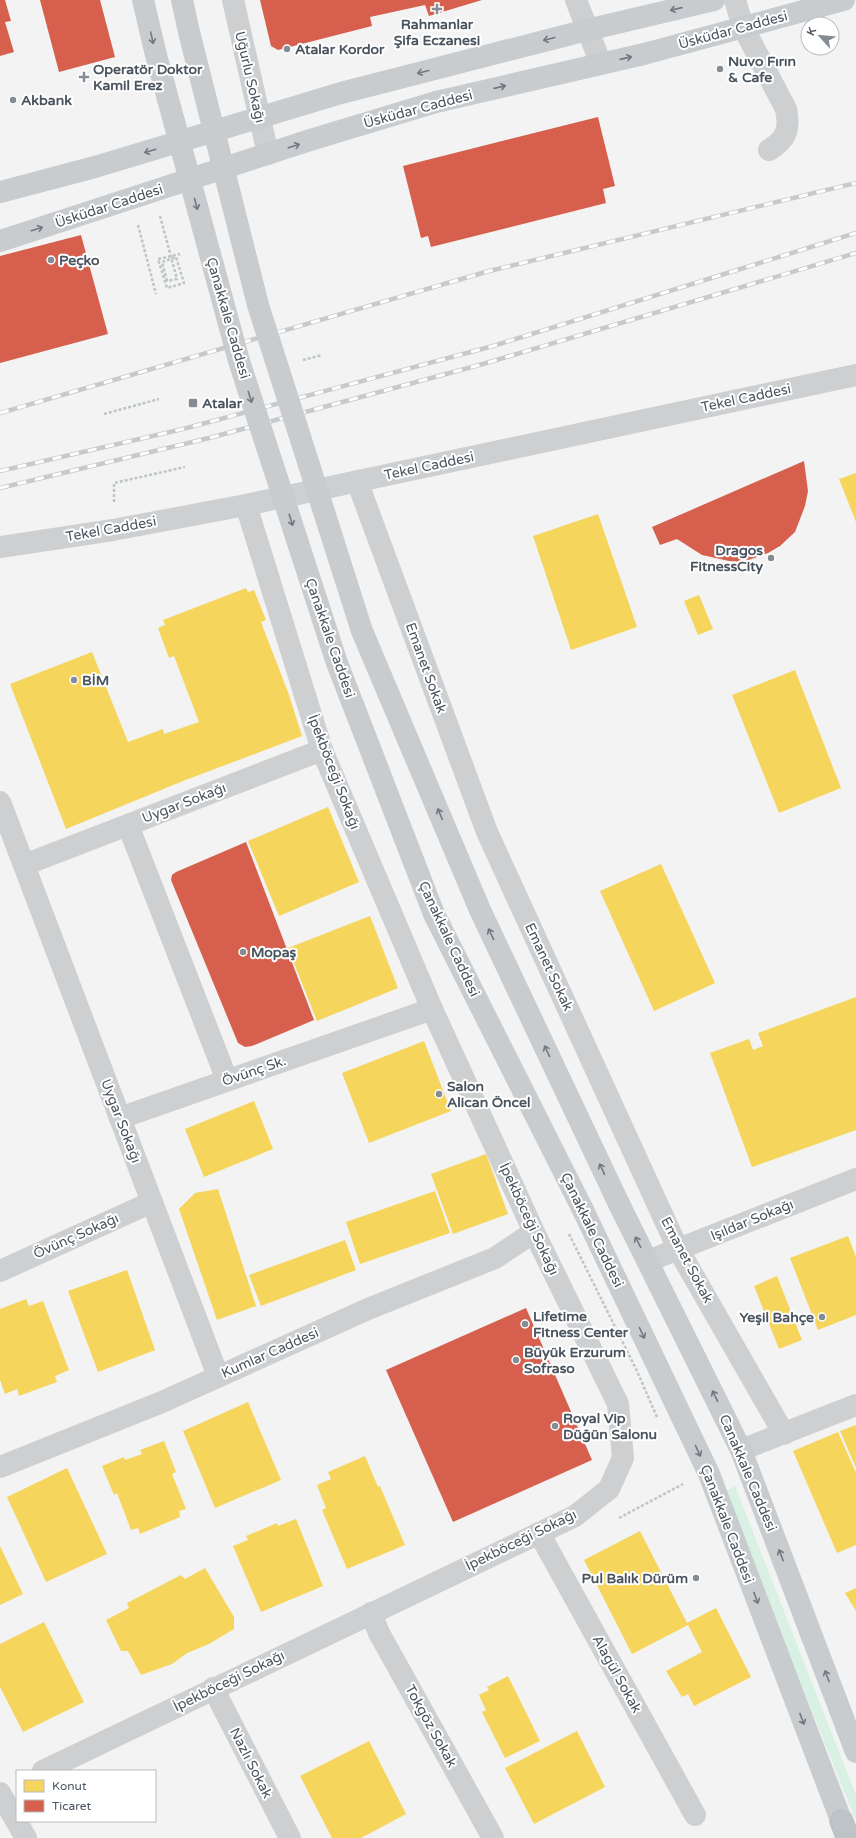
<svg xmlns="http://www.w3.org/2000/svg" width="856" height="1838" viewBox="0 0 856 1838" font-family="'Varela Round',sans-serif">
<rect width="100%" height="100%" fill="#f3f3f3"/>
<!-- green -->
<polygon fill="#d9f1e4" points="735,1486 856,1795 856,1821 724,1492"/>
<!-- homes -->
<g fill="#f6d55c">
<polygon points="856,473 856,522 839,479"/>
<polygon points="598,514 637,627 571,650 533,536"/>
<polygon points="246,588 248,592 254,590 266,620 261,622 289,695 302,736 183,781 66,829 10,684 92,652 128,742 163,729 164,734 199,722 174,656 169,658 158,628 165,625 163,620"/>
<polygon points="699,595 713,629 698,635 684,601"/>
<polygon points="795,670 841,788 779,813 732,695"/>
<polygon points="328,807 359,882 279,916 248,841"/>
<polygon points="661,864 715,983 654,1011 600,891"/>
<polygon points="370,916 398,988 317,1021 288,948"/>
<polygon points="856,997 856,1130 752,1167 710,1053 749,1039 753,1050 763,1046 758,1033"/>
<polygon points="424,1041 451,1111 369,1143 342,1073"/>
<polygon points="254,1101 273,1149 204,1177 185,1129"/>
<polygon points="486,1154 508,1214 453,1234 431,1174"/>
<polygon points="218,1189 256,1306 217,1320 179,1209 195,1193"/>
<polygon points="435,1191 450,1233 360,1264 346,1222"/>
<polygon points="848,1236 856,1257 856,1315 818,1330 790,1258"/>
<polygon points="345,1240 356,1270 261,1306 249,1275"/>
<polygon points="127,1270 155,1350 98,1372 68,1291"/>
<polygon points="777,1276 802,1340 779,1349 754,1286"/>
<polygon points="26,1299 29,1306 43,1301 69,1370 55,1376 57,1382 19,1396 17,1389 5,1394 0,1380 0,1309"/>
<polygon points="527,1322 551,1374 546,1376 555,1397 550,1400 555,1411 550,1413 564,1444 535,1457 531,1448 507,1459 512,1468 480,1483 465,1450 461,1453 456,1442 451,1444 442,1424 439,1426 415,1374"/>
<polygon points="248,1402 281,1480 215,1508 183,1431"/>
<polygon points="856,1425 856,1468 840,1431"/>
<polygon points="838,1432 856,1473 856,1545 837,1553 793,1451"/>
<polygon points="164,1441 176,1472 172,1474 186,1509 179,1511 180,1517 140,1534 138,1528 131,1530 117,1493 114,1495 102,1466 124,1457 125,1460 142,1454 140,1450"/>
<polygon points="365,1456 378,1487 380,1486 405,1545 347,1569 322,1510 326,1508 317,1485 331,1479 328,1472"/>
<polygon points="67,1468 107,1554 46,1582 7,1497"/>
<polygon points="296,1519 323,1586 261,1612 233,1546 248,1540 246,1536 277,1523 278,1526"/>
<polygon points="640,1531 687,1623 716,1608 751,1677 694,1706 688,1694 682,1697 666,1671 702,1652 688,1625 632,1654 584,1560"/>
<polygon points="0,1546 23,1594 0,1605"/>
<polygon points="205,1568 234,1617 234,1629 209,1644 187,1653 172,1664 141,1675 128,1651 121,1651 106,1620 129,1608 127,1603 181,1575 185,1579"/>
<polygon points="856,1588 856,1611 845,1593"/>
<polygon points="44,1622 84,1702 23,1732 0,1687 0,1644"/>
<polygon points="508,1676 540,1741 505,1758 482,1712 486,1710 479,1695 489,1690 487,1687"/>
<polygon points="577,1731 605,1787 534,1824 505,1768"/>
<polygon points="369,1741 406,1814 361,1838 332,1838 300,1776"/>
</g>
<!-- shops -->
<g fill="#d6604d">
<polygon points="0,0 5,0 11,21 5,22 14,52 0,56"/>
<polygon points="40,0 100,0 115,57 59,72"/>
<polygon points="260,0 482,0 429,16 425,5 370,17 372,26 278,50 271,46"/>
<polygon points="598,117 615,186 603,189 606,203 431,247 428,236 421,238 403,166"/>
<polygon points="81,235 108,334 0,363 0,256"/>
<polygon points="804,461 808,491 805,506 795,532 780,546 768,553 743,562 729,561 702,555 677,539 660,545 652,527"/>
<polygon points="246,842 314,1020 252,1046 245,1047 238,1043 171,880 172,875 176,872"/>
<polygon points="526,1308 592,1460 453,1522 386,1370"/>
</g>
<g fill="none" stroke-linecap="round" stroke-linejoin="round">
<!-- highway casing -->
<g stroke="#b8bcc2" stroke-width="24">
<polyline id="highway" points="841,1820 848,1838"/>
</g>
<!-- path -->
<g stroke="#bcc6c3" stroke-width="2.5" stroke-dasharray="3 2" stroke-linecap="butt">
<polyline points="160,216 177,279 167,281"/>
<polyline points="138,225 156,294"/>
<polyline points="303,360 322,355"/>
<polyline points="104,414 159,399"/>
<polyline points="114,502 114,483 185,467"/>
<polyline points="619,1518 683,1484"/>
</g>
<!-- minor -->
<g stroke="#cdcfd1" stroke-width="22">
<polyline points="233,0 268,154"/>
<polyline points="576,0 601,64"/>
<path d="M 735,0 L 743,27 L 786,109 C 790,129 787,139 769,150"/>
<polyline points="357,481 487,832 678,1249 784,1434"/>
<polyline points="0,547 113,530 246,505 856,375"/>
<polyline points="0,802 218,1376"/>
<polyline points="128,825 227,1080"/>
<polyline points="24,865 322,750"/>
<polyline points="120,1118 432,1009"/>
<polyline points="648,1261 856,1179"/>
<polyline points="0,1271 152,1202"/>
<polyline points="741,1450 856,1405"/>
<polyline points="0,1467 162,1402 368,1309 495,1258 534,1232"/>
<polyline points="539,1533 695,1815"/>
<polyline points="371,1613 379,1633 493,1838"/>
<polyline points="213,1688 290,1838"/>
<polyline points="43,1771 575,1516 609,1489 623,1458 618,1404 534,1232 432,1009 322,750 246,505"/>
<polyline points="0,1793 26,1838"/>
</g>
<!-- major -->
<g stroke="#c9cccf" stroke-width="22">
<polyline points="0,192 95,167 341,93 587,30 714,0"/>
<polyline points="0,241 307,141 436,102 644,54 844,0"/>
<polyline points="619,1204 741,1450 856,1752"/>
<polyline points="583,1210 709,1474 841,1820"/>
</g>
<!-- highway -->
<use href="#highway" stroke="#bec3c8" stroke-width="22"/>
<!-- rail casing -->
<g stroke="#c8c9cb" stroke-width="4.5">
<g id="rail">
<polyline points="0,413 489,271 856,183"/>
<polyline points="0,471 183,429 493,346 856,233"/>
<polyline points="0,488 209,438 483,364 856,253"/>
</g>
</g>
<!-- rail -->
<use href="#rail" stroke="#fff" stroke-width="3" stroke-dasharray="9" stroke-linecap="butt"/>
<!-- path-bridge -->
<g stroke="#bcc6c3" stroke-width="2.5" stroke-dasharray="3 2" stroke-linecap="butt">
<polyline points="167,281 162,262 176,257 184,283 167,288 158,259 180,254"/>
<polyline points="569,1234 637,1371 657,1417"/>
</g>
<!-- major-bridge -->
<g stroke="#c9cccf" stroke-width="22">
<polyline points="143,0 156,55 239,361 337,663 434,914 583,1210"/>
<polyline points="182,0 189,32 258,305 362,631 480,910 619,1204"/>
</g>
</g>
<!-- one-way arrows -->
<defs><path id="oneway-shaft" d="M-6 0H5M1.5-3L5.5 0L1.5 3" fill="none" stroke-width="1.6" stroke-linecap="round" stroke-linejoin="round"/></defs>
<g stroke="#707881">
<use href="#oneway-shaft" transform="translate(676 9) rotate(167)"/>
<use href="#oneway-shaft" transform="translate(152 38) rotate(77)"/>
<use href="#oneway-shaft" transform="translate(549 39) rotate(166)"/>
<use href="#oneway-shaft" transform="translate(626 58) rotate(-13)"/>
<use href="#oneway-shaft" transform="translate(423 72) rotate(166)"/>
<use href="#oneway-shaft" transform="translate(500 87) rotate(-13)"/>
<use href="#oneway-shaft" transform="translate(294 146) rotate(-18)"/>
<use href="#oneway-shaft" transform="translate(150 151) rotate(163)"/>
<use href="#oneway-shaft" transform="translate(196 204) rotate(75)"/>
<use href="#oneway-shaft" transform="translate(37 229) rotate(-18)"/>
<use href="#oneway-shaft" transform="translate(250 397) rotate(72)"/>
<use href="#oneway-shaft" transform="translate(291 520) rotate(72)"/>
<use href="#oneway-shaft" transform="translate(440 814) rotate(-113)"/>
<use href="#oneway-shaft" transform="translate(491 934) rotate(-115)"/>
<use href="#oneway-shaft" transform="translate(547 1051) rotate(-115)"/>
<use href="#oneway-shaft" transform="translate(602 1169) rotate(-115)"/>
<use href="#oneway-shaft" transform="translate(638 1242) rotate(-117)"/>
<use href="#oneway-shaft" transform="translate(642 1333) rotate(65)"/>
<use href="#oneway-shaft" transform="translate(715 1396) rotate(-116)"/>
<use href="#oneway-shaft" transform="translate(698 1451) rotate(65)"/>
<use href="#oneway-shaft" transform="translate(781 1555) rotate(-111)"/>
<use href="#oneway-shaft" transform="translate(756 1598) rotate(69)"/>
<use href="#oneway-shaft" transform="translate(827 1676) rotate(-111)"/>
<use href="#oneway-shaft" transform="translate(802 1719) rotate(69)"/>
</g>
<!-- markers -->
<g fill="#858c93" stroke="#fff" stroke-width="1.5">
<path d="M435 3h4v4h4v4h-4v4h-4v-4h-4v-4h4z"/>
<circle cx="287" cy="49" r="4"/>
<circle cx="720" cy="69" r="4"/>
<path d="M82 71h4v4h4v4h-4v4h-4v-4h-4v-4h4z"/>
<circle cx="13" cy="100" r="4"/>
<circle cx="51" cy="260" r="4"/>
<rect x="188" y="398" width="10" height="10" rx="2"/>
<circle cx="771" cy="558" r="4"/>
<circle cx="74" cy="680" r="4"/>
<circle cx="243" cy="952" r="4"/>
<circle cx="439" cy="1094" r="4"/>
<circle cx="822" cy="1317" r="4"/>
<circle cx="525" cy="1324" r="4"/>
<circle cx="516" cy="1360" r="4"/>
<circle cx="555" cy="1426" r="4"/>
<circle cx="696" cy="1578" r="4"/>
</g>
<g text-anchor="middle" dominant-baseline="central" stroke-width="4" stroke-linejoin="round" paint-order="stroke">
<!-- poi labels -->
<g font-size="14" font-weight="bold" fill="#4a545f" stroke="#fff" text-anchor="start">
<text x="437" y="24" text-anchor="middle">Rahmanlar<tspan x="437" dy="16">Şifa Eczanesi</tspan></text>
<text x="295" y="49">Atalar Kordor</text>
<text x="728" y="61">Nuvo Fırın<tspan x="728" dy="16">&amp; Cafe</tspan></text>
<text x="93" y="69">Operatör Doktor<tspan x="93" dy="16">Kamil Erez</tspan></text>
<text x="21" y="100">Akbank</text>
<text x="59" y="260">Peçko</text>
<text x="202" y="403">Atalar</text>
<text x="763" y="550" text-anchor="end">Dragos<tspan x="763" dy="16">FitnessCity</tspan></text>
<text x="82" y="680">BİM</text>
<text x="251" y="952">Mopaş</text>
<text x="447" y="1086">Salon<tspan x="447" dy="16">Alican Öncel</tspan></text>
<text x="533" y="1316">Lifetime<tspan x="533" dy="16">Fitness Center</tspan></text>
<text x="814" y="1317" text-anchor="end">Yeşil Bahçe</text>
<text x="524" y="1352">Büyük Erzurum<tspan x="524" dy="16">Sofraso</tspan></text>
<text x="563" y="1418">Royal Vip<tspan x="563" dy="16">Düğün Salonu</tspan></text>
<text x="688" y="1578" text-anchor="end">Pul Balık Dürüm</text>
</g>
<!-- street labels -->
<g font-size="14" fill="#4a545f" stroke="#fff">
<text transform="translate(733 30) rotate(-15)">Üsküdar Caddesi</text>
<text transform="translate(250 77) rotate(77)">Uğurlu Sokağı</text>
<text transform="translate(418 109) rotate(-15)">Üsküdar Caddesi</text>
<text transform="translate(109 206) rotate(-18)">Üsküdar Caddesi</text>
<text transform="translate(228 318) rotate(74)">Çanakkale Caddesi</text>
<text transform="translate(746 398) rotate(-12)">Tekel Caddesi</text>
<text transform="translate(429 466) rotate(-12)">Tekel Caddesi</text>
<text transform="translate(111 529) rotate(-10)">Tekel Caddesi</text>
<text transform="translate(330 638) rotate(71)">Çanakkale Caddesi</text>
<text transform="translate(426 668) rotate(70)">Emanet Sokak</text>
<text transform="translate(334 772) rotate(69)">İpekböceği Sokağı</text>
<text transform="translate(184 803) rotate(-21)">Uygar Sokağı</text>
<text transform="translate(449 939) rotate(65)">Çanakkale Caddesi</text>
<text transform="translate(549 967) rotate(65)">Emanet Sokak</text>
<text transform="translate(254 1071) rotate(-19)">Övünç Sk.</text>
<text transform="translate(121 1121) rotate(69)">Uygar Sokağı</text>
<text transform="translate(529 1219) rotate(65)">İpekböceği Sokağı</text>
<text transform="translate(752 1220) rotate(-22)">Işıldar Sokağı</text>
<text transform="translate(592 1230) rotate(64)">Çanakkale Caddesi</text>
<text transform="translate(76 1236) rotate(-24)">Övünç Sokağı</text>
<text transform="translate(687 1260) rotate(62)">Emanet Sokak</text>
<text transform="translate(270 1353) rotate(-24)">Kumlar Caddesi</text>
<text transform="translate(748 1473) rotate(67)">Canakkale Caddesi</text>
<text transform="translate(727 1524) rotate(69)">Çanakkale Caddesi</text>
<text transform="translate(521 1540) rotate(-26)">İpekböceği Sokağı</text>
<text transform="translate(617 1674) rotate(61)">Alagül Sokak</text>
<text transform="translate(229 1681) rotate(-26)">İpekböceği Sokağı</text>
<text transform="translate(431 1726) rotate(61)">Tokgöz Sokak</text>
<text transform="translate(251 1763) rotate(63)">Nazlı Sokak</text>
</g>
</g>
<!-- legend -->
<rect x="16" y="1770" width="140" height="52" fill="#ffffff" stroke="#b7bbbf"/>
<rect x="24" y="1780" width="20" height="12" fill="#f6d55c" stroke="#b7bbbf"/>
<text x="52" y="1790" font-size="12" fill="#4a545f">Konut</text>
<rect x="24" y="1800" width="20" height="12" fill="#d6604d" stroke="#b7bbbf"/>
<text x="52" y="1810" font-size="12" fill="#4a545f">Ticaret</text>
<!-- north arrow -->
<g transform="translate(820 36) rotate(297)"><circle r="19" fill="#ffffff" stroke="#b7bbbf"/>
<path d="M0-3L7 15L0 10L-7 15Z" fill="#858c93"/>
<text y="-6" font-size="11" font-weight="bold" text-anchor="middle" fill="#4a545f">K</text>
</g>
</svg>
